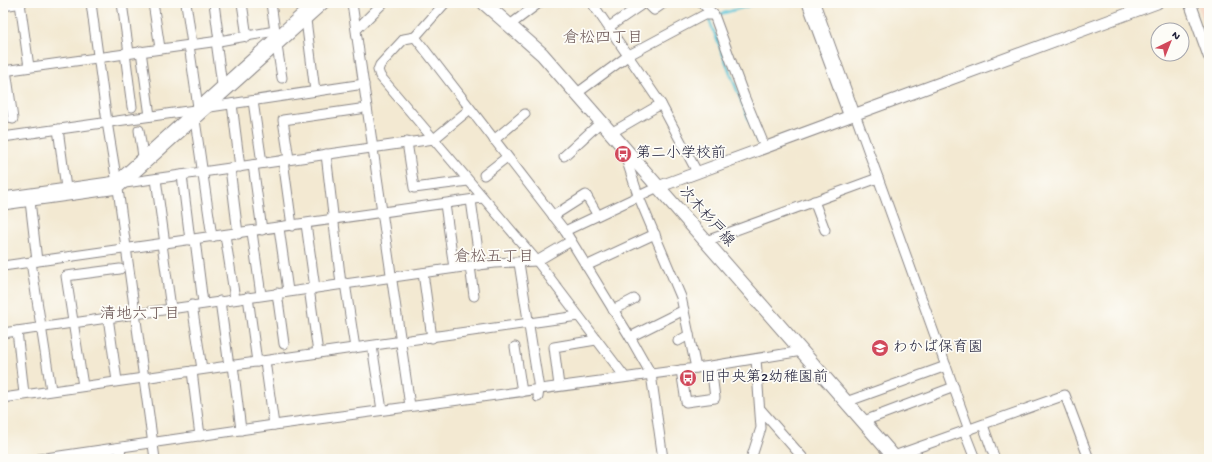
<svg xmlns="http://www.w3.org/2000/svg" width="1212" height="462" viewBox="0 0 1212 462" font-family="'Gochi Hand','Klee One',sans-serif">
<rect width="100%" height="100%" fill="#fdfcf7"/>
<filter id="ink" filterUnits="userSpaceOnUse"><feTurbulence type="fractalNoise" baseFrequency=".025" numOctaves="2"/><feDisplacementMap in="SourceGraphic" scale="8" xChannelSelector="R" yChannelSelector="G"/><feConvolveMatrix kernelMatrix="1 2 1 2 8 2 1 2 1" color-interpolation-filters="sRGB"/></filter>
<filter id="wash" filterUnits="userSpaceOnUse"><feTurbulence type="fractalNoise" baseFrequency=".012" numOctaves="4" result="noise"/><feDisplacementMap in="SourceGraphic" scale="16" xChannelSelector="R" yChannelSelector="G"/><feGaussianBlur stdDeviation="0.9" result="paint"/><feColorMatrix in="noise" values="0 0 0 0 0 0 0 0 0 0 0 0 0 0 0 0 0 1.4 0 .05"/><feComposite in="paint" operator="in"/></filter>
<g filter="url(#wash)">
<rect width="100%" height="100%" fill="#f3e9d2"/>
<!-- built -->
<polygon fill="#f4d3c1" points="1197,3 1209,3 1209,37"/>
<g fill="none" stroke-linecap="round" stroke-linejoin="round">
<!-- stream -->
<g stroke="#5dc6d9" stroke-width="2.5">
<polyline points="717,15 759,3"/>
<polyline points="708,17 758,143"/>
</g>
</g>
</g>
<g filter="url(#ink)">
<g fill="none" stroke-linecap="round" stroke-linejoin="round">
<!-- minor casing -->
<g stroke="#8a8686" stroke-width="11">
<g id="minor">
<polyline points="20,3 29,67"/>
<polyline points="122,3 129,53"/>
<polyline points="153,3 160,48"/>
<polyline points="186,3 192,44"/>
<polyline points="214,3 219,41"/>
<polyline points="242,3 247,37"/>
<polyline points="271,3 275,31"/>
<polyline points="352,3 410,406"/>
<polyline points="445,3 415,37 565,231 630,337 651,374 663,459"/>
<polyline points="592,3 661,104 697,172"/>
<polyline points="647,3 654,10 664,3"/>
<polyline points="702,3 714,15 744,96 765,147"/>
<polyline points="807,3 849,117"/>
<polyline points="815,3 969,430"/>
<polyline points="3,6 22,3"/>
<polyline points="306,20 315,91"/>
<polyline points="510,25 539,3"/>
<polyline points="609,27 644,3"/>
<polyline points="357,29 383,3"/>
<polyline points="415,37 404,39 380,65 378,70 380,76 537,261 625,377"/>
<polyline points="216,41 222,85"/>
<polyline points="189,45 198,107"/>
<polyline points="277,46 282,78"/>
<polyline points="141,51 150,116"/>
<polyline points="125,53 132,107"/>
<polyline points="6,70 13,119"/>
<polyline points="3,71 219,41 275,31 277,35"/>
<polyline points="576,94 629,55 704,15 714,15"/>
<polyline points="253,101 262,163"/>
<polyline points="232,104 240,167"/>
<polyline points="210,107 364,84"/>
<polyline points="195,120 212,237"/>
<polyline points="58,129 66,188"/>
<polyline points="139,130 143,156"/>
<polyline points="611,133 661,104"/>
<polyline points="3,137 195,110"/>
<polyline points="494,140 525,114"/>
<polyline points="407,142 414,188 468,181"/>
<polyline points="623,149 638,195 681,297 696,368"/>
<polyline points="326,154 341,284"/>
<polyline points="564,156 601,122"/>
<polyline points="289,159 283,120 360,109"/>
<polyline points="283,160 292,226"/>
<polyline points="253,165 262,230"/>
<polyline points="230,168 238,234"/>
<polyline points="182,175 190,240"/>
<polyline points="484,175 507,157"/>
<polyline points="156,179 165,244"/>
<polyline points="125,183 434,139 470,109"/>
<polyline points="3,197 116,181 313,3"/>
<polyline points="471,200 480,265"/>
<polyline points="30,201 37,261"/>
<polyline points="814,201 825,230"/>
<polyline points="445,204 454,268"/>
<polyline points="3,205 118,189 107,122 91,3"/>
<polyline points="553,216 586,195 597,214"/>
<polyline points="306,224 315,288"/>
<polyline points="279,228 288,291"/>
<polyline points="565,231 658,187"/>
<polyline points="252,232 261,295"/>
<polyline points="225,235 235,299"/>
<polyline points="195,240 203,303"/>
<polyline points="706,241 878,178"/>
<polyline points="162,244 171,308"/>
<polyline points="31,262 51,390"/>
<polyline points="519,263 539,389 538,397"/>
<polyline points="3,266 482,198"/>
<polyline points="470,266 474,296"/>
<polyline points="586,266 655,234"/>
<polyline points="423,273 432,338"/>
<polyline points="345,283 355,348"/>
<polyline points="309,288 318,353"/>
<polyline points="277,293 284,344"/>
<polyline points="248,297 257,362"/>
<polyline points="220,301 229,366"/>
<polyline points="192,305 202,369"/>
<polyline points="613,310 634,299"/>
<polyline points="108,317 117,381"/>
<polyline points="17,331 24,394"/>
<polyline points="3,333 470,266 495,263 537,261 571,241"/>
<polyline points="630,337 684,310"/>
<polyline points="678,341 689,335"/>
<polyline points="372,346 382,410"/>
<polyline points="515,347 522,392"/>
<polyline points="265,361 274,425"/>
<polyline points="233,365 241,430"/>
<polyline points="681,370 686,402 715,398 711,366"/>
<polyline points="192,371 200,436"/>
<polyline points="83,386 66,276 120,269"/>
<polyline points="559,386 554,347 596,340"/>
<polyline points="3,398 578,316"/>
<polyline points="846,402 946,366"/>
<polyline points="761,410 804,459"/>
<polyline points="864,421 954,387"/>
<polyline points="983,425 995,459"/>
<polyline points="964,431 975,459"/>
<polyline points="120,448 121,459"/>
<polyline points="894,456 1065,395 1089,459"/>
<polyline points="39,459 274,425 711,366 802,351"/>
<polyline points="155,459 118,189 325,3"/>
<polyline points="751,459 761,428 756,359"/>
</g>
</g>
<!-- tertiary casing -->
<g stroke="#8a8686" stroke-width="13">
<g id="tertiary">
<polyline points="1190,3 1209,56"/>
<polyline points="658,187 1157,3"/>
</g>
</g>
<!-- secondary casing -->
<g stroke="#8a8686" stroke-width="15">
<polyline id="secondary" points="484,3 542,54 896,459"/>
</g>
<!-- minor -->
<use href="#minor" stroke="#fff" stroke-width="9"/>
<!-- tertiary -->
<use href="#tertiary" stroke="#fff" stroke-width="11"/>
<!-- secondary -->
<use href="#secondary" stroke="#fff" stroke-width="13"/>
</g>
</g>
<!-- icons -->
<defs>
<g id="bus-disc" transform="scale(0.9)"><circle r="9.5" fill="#d1495b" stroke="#fdfcf7"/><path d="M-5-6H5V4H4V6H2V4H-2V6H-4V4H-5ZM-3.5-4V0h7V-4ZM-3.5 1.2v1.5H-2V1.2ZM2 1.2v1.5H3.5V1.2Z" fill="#fff"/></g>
<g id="school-disc" transform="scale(0.9)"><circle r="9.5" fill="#d1495b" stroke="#fdfcf7"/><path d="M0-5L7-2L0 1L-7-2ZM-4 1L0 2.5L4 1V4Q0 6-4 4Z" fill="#fff"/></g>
</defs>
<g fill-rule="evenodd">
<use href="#bus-disc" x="623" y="154"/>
<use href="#school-disc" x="880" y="348"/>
<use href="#bus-disc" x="688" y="378"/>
</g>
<g text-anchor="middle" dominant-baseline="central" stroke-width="3.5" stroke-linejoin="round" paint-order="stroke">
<!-- poi labels -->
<g font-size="15" fill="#22223b" stroke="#fdfcf7" text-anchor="start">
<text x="636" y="154">第二小学校前</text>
<text x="893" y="348">わかば保育園</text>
<text x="701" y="378">旧中央第2幼稚園前</text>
</g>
<!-- street labels -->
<g font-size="15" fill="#22223b" stroke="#fdfcf7">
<text transform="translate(706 217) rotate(48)">次木杉戸線</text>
</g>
<!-- neighbourhood labels -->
<g font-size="16" fill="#6a5554" stroke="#fdfcf7">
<text x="603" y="39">倉松四丁目</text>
<text x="494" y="258">倉松五丁目</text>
<text x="140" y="315">清地六丁目</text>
</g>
</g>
<!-- margin -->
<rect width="1212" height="462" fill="none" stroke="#fdfcf7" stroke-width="16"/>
<!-- north arrow -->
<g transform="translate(1170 42) rotate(43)"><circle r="19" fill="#fdfcf7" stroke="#a5a5ac"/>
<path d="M0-3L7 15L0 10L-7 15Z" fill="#d1495b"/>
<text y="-6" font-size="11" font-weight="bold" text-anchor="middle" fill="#22223b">N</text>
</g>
</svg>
